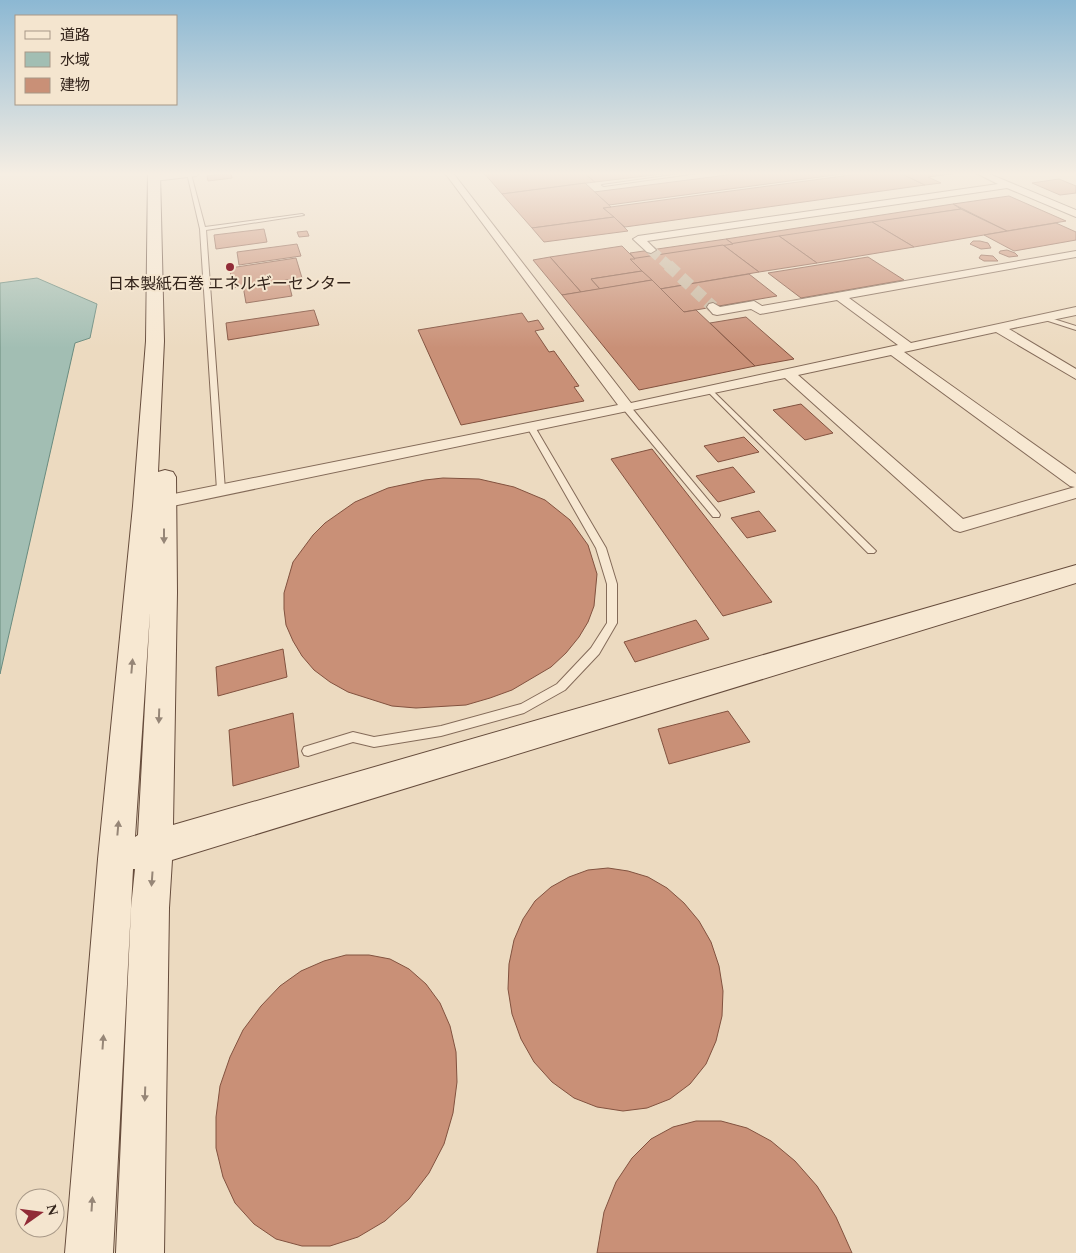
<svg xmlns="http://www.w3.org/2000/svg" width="1076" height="1253" viewBox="0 0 1076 1253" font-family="Spectral,'Noto Sans JP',serif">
<rect width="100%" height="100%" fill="#ecdac0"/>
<!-- water -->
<polygon fill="#a2beb3" stroke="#6a8b7f" points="37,278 97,304 90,338 75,343 0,674 0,283"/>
<!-- building -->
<g fill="#c99077" stroke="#82523f">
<polygon points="231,173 232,178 208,181 207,176"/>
<polygon points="484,173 584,173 595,182 502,194"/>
<polygon points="584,173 670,173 595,182"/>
<polygon points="743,173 850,173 609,205 594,192"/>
<polygon points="866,173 900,173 925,185 625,227 603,208"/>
<polygon points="900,173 957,173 928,177 941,183 925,185"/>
<polygon points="1059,179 1076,186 1076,193 1060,195 1032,183"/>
<polygon points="585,183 611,207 603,208 614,217 532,228 502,194"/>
<polygon points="1009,196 1066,221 1007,231 953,204"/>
<polygon points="953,204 961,209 733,244 726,239"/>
<polygon points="961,209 1007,231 914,247 872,222"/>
<polygon points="614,217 628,231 544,242 532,228"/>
<polygon points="872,222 914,247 817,263 779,236"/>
<polygon points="1056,223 1076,232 1076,240 1014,251 984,235"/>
<polygon points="264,229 267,242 216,249 214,235"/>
<polygon points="307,231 309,236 299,237 297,232"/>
<polygon points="779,236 817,263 759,272 723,245"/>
<polygon points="726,239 733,244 635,259 630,253"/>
<polygon points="980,241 988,243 991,248 981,249 970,244 973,241"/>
<polygon points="297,244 301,256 239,265 237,252"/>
<polygon points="723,245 759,272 660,289 630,259"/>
<polygon points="622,246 635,259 630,259 642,271 591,279 600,289 581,292 550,257"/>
<polygon points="1007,250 1015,253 1018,256 1009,257 999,253 1000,251"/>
<polygon points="981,255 993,256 998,261 984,261 979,258"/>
<polygon points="550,257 581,292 562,295 533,260"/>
<polygon points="868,257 904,280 801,298 768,273"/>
<polygon points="296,258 302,278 232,288 230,268"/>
<polygon points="642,271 652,280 600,289 591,279"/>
<polygon points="749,274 777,296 684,312 660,289"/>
<polygon points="288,280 292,296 246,303 243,286"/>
<polygon points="652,280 684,312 696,310 755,366 639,390 562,295"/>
<polygon points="314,310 319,325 228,340 226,323"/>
<polygon points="522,313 528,322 538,320 544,329 535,331 549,352 554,351 579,386 574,387 584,401 461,425 418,330"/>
<polygon points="746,317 794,359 755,366 710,323"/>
<polygon points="801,404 833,433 805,440 773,410"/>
<polygon points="744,437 759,452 718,462 704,446"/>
<polygon points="652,449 772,602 723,616 611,459"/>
<polygon points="733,467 755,492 718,502 696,476"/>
<polygon points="443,478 479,479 514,487 545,500 570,520 588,545 597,574 594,606 588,622 579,637 566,653 551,667 512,690 490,698 466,705 416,708 392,706 348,692 330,682 314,670 302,656 293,641 286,625 284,609 284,593 293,562 313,535 325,523 355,502 388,488 425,480"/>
<polygon points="759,511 776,531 747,538 731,518"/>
<polygon points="696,620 709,639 635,662 624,642"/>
<polygon points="283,649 287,677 218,696 216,667"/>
<polygon points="728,711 750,742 669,764 658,729"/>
<polygon points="293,713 299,767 233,786 229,730"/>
<polygon points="608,868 628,871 648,877 667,888 684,903 699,921 711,942 719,966 723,991 722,1016 716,1041 706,1064 690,1084 670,1099 647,1108 623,1111 597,1107 574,1098 552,1082 534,1062 521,1039 512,1014 508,989 509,964 514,940 523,919 535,901 551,887 569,877 588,870"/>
<polygon points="346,955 369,955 390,959 409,969 426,984 440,1003 450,1026 456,1052 457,1082 453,1113 444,1144 429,1173 409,1199 385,1221 358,1237 330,1246 302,1246 276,1239 254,1224 235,1203 223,1177 216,1148 216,1117 220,1086 230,1057 243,1030 261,1006 280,986 301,971 324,961"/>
<polygon points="696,1121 721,1121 747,1128 771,1141 795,1161 817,1186 836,1217 852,1253 597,1253 604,1212 616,1182 632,1158 651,1139 673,1127"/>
</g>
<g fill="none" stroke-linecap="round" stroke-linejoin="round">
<!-- street-tunnel-far1 -->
<polyline stroke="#c7b69f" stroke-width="10" stroke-dasharray="10 5" stroke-linecap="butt" points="651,250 669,266"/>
<!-- street-tunnel -->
<polyline stroke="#c7b69f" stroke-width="12" stroke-dasharray="12 6" stroke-linecap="butt" points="668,265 713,307"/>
<!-- lane casing -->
<g stroke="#846b59" stroke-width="2">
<g id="lane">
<polygon points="187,173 191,174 205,227 302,214 304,215 206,230 225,490 221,493 217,490 200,229"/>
<polygon points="687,173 698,173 604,186 602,185"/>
<polygon points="1044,316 1076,326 1076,330 1042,319 1042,317"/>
<polygon points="707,389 711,389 874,549 876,551 874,553 868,553 707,391"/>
<polygon points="624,406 630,406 719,513 720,515 719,517 713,517 624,410"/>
<polygon points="528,425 534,425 535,427 606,548 617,584 617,623 599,654 565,690 524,713 441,736 374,747 353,742 308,756 304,755 302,751 304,747 353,732 374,737 441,726 521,704 557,684 591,648 607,623 607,584 596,548 527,427"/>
</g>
</g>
<!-- street casing -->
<g stroke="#846b59" stroke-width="2">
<g id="street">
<polygon points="174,173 200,173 196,176 154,181 150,178 154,175"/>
<path d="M 445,173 L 453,173 L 631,403 L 898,345 L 837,300 L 760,314 L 751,309 L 717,315 L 713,314 L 707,307 L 709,304 L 713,303 L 720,307 L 754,301 L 762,306 L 1076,251 L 1076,257 L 849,298 L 911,343 L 1076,307 L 1076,315 L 1009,329 L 1076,369 L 1076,379 L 996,332 L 904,352 L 1076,474 L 1076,498 L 960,532 L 954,530 L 785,378 L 149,511 L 143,509 L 141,505 L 143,501 L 149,499 L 618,405 ZM 891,355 L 1070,486 L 1075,487 L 963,519 L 798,375 Z"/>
<polygon points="976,173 987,173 1076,210 1076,217 1007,188 647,241 656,250 651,253 647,252 633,239 638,236 998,184"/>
</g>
</g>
<!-- secondary casing -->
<g stroke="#664c3c" stroke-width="2">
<path id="secondary" d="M 148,173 L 160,173 L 164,341 L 158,472 L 165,470 L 173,472 L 176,477 L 177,592 L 173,825 L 1076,565 L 1076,583 L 172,860 L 169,908 L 164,1253 L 116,1253 L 131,908 L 135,869 L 133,869 L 113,1253 L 65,1253 L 98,859 L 133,506 L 146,341 ZM 150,612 L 138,835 L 135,837 Z"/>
</g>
<!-- lane -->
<use href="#lane" fill="#f7e8d2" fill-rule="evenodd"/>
<!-- street -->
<use href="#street" fill="#f7e8d2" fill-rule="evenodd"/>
<!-- secondary -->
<use href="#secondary" fill="#f7e8d2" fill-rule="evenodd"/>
</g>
<!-- one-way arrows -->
<defs><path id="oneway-solid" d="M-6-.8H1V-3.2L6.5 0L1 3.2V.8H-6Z" transform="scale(1.25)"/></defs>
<g fill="#968677">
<use href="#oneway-solid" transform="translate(164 536) rotate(90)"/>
<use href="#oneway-solid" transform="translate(132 666) rotate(-85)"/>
<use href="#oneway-solid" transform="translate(159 716) rotate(92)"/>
<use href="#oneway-solid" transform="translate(118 828) rotate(-85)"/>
<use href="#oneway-solid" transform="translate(152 879) rotate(94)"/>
<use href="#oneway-solid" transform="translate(103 1042) rotate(-86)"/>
<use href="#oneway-solid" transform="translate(145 1094) rotate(92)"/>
<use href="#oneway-solid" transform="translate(92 1204) rotate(-86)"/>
</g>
<!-- sky -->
<linearGradient id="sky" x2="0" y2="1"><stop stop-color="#8cb8d3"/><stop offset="0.5" stop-color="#f6eee3"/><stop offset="1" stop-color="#f6eee3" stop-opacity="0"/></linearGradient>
<rect width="1076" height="348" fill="url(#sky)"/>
<!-- markers -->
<circle fill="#912b37" stroke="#f4e5cf" stroke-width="2" cx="230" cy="267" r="5"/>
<g text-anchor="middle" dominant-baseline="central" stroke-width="4" stroke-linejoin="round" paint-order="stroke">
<!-- far-poi labels -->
<g font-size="16" fill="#34251c" stroke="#f4e5cf">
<text x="230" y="284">日本製紙石巻 エネルギーセンター</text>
</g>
</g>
<!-- legend -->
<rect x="15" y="15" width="162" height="90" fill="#f4e5cf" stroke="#a79887"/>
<rect x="25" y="31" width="25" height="8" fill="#f7e8d2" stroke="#a79887"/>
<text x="60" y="40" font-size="15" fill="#34251c">道路</text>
<rect x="25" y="52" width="25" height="15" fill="#a2beb3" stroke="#a79887"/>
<text x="60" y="65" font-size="15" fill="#34251c">水域</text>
<rect x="25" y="78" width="25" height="15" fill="#c99077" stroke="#a79887"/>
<text x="60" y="90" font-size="15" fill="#34251c">建物</text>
<!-- north arrow -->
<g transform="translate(40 1213) rotate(76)"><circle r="24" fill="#f4e5cf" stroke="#a79887"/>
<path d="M0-4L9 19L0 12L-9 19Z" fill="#912b37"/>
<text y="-8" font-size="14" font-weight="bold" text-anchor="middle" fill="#34251c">N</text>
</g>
</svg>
